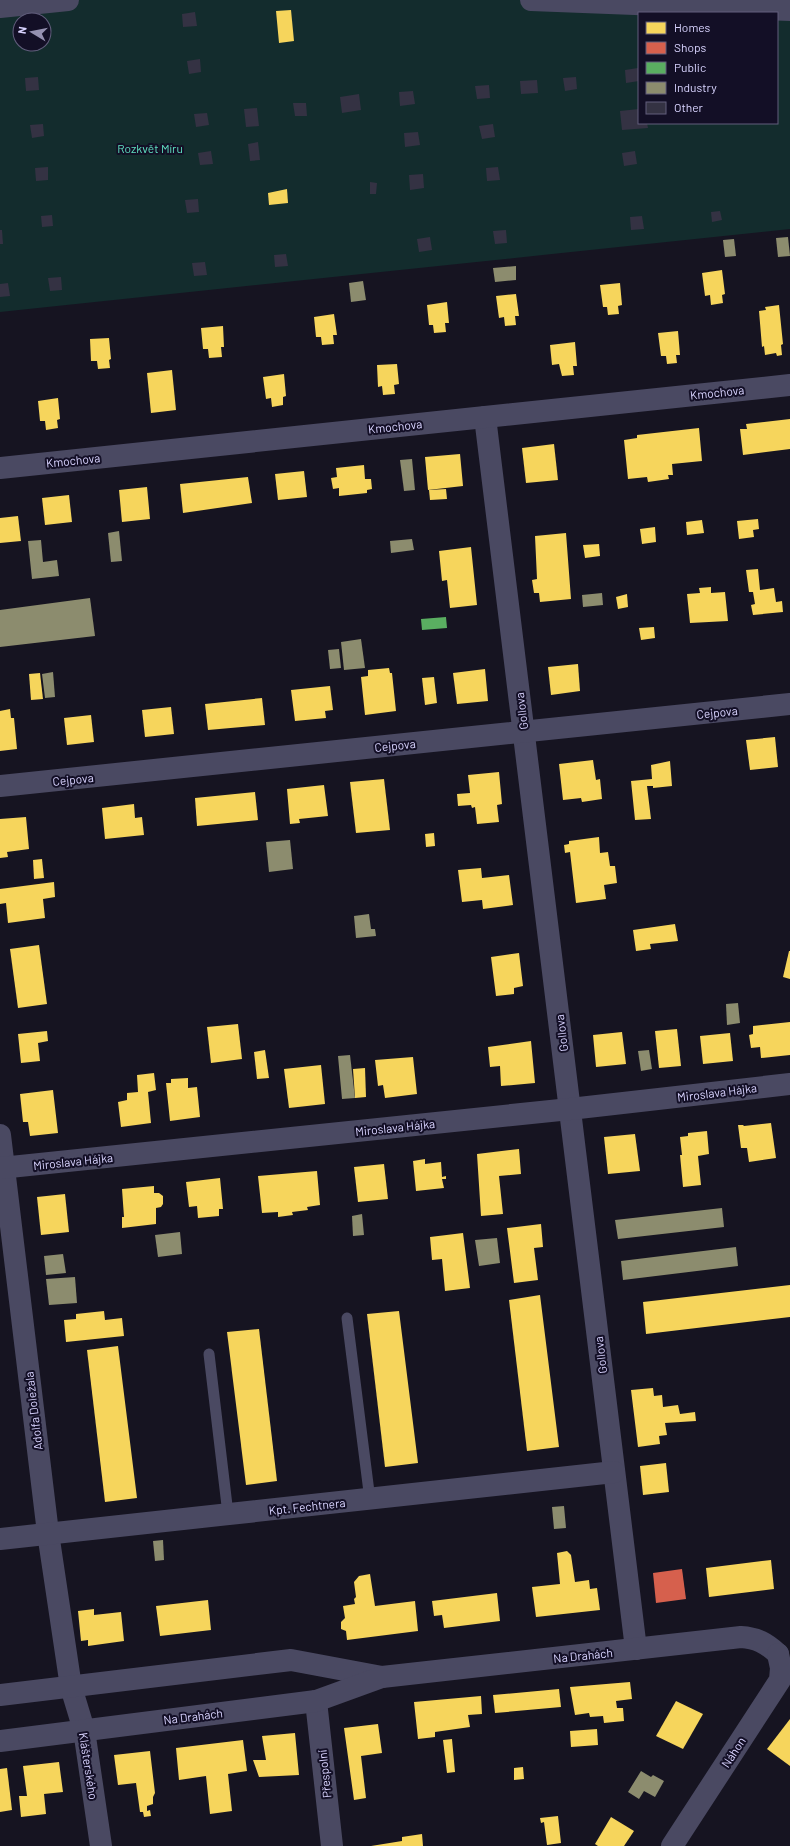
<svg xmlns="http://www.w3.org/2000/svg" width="790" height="1846" viewBox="0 0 790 1846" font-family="Barlow,sans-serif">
<rect width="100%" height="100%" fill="#161421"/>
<!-- green -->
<path fill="#132c2d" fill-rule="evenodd" d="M 0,0 L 790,0 L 790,229 L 0,312 ZM 639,13 L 777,13 L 777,123 L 639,123 ZM 20,20 L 44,20 L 44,44 L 20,44 Z"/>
<!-- homes -->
<g fill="#f6d55c">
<polygon points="291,10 294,41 279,43 276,11"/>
<polygon points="287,189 288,203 269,205 268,193"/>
<polygon points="722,270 725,294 722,295 723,303 711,305 710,295 705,296 702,273"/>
<polygon points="620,283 622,305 618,306 619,314 608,315 607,307 603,307 600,285"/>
<polygon points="516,294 519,316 515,316 516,325 505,326 504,317 499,318 496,296"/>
<polygon points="447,302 449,323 445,323 446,332 434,333 433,325 429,325 427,305"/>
<polygon points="779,305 783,344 781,345 782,355 777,356 776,353 765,355 764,346 762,347 759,311 766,310 765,307"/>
<polygon points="334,314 337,335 333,335 334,344 322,345 321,337 316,337 314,317"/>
<polygon points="223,326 224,347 221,347 222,357 209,358 208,349 203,349 201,328"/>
<polygon points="678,331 680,355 676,355 677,363 667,364 666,356 661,356 658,333"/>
<polygon points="109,338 111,359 109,360 110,368 98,369 97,361 91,361 90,339"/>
<polygon points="575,342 577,366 573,366 574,375 562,376 559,364 552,365 550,345"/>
<polygon points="397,364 399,384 394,385 395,394 383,395 382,386 378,387 377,365"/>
<polygon points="172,370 176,410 151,413 147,373"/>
<polygon points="284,374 286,396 283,397 283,405 272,407 271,398 266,399 263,377"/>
<polygon points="58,398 60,419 57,420 58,428 46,430 45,421 40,421 38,401"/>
<polygon points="790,419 790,449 743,455 740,429 747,429 746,424"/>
<polygon points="699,428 702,461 672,464 673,475 668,475 669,479 648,482 647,477 628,479 624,440 637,438 637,435"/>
<polygon points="554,444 558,480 526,483 522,448"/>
<polygon points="460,454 463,486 428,490 425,457"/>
<polygon points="364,465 365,479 371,479 372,489 367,490 367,493 339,496 339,488 333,489 331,478 337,477 336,468"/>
<polygon points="304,471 307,497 278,500 275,474"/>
<polygon points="248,477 252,503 183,513 180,484"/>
<polygon points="147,487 150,519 122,522 119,490"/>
<polygon points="446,489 447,499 430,500 429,490"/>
<polygon points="69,495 72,522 45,525 42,498"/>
<polygon points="18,516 21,541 0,543 0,518"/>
<polygon points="758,519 759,529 753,530 754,537 739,539 737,521"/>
<polygon points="702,520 704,533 687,535 686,522"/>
<polygon points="655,527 656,542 642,544 640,529"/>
<polygon points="566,533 571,599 540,602 539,593 534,593 532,580 537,579 535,536"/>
<polygon points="599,544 600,556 585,558 583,545"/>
<polygon points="471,547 477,605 450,608 447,580 442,581 439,551"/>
<polygon points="758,569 760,590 774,588 776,602 782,601 783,612 753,615 751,605 755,604 753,592 749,592 746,570"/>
<polygon points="711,587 711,593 725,592 728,621 690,623 687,594 700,593 699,588"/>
<polygon points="627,594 628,607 618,609 616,597"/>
<polygon points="654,627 655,638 641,640 639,628"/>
<polygon points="578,664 580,691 551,695 548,667"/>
<polygon points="389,668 390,673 392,673 396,711 365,715 361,677 368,676 368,670"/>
<polygon points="485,669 488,701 457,704 453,673"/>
<polygon points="40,673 43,699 31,700 29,674"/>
<polygon points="434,677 437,703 425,705 422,678"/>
<polygon points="330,686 333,710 325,711 326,718 295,721 291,690"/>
<polygon points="262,698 265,725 208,730 205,704"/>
<polygon points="171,707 174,734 145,737 142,710"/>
<polygon points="10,709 11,718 14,718 17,749 0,751 0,711"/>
<polygon points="91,715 94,742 67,745 64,718"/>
<polygon points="775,737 778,767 750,770 746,740"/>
<polygon points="593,760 596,780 600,779 602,799 582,802 581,798 563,800 559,764"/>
<polygon points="670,761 672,786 653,788 653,786 647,786 651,819 635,820 631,781 652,779 651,765"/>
<polygon points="499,772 502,804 497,805 499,822 477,824 475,807 472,808 471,805 458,806 457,794 470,793 468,775"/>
<polygon points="384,779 390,830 356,833 350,782"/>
<polygon points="324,785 328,816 299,819 300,823 290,824 287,789"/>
<polygon points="255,792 258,820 197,826 195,798"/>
<polygon points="134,804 135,818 142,817 144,835 105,839 102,808"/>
<polygon points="26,817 29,849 7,852 8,857 0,858 0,819"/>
<polygon points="434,833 435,846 426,847 425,834"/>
<polygon points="599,837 600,853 608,852 610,866 615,866 617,883 604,885 606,899 576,903 570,852 565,853 564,845 569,844 569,841"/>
<polygon points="42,859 44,878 34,879 33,860"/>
<polygon points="481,868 482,878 509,875 513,905 483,909 482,900 462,902 458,870"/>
<polygon points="54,882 55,897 43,899 45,918 8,923 6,903 0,904 0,889"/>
<polygon points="675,924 678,941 650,944 651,949 636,951 633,930"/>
<polygon points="39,945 47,1004 18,1008 10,949"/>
<polygon points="789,951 790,951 790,979 783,977"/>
<polygon points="519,953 523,986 514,988 514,994 496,996 491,957"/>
<polygon points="790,1022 790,1055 761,1058 760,1047 751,1048 749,1035 753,1034 753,1026"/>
<polygon points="238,1024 242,1059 211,1063 207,1027"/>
<polygon points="677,1029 681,1066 659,1068 655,1031"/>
<polygon points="47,1031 48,1041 38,1043 40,1061 21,1063 18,1034"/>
<polygon points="622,1032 626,1064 596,1067 593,1035"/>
<polygon points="730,1033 733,1061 703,1064 700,1036"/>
<polygon points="531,1041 535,1083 501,1086 500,1066 490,1067 488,1047"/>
<polygon points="265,1050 269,1078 257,1079 254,1052"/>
<polygon points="413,1057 417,1094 385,1098 383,1085 378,1086 375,1060"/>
<polygon points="321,1065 325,1104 289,1108 284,1069"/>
<polygon points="365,1068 366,1097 355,1098 353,1069"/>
<polygon points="154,1073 156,1090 148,1092 151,1123 121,1127 118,1102 127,1100 127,1093 138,1092 137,1075"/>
<polygon points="188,1078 188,1088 197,1087 200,1117 170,1121 166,1083 171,1083 171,1079"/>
<polygon points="53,1090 58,1133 30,1136 28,1122 23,1122 20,1094"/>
<polygon points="771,1123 776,1158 749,1162 747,1148 741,1148 738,1125 743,1125 744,1126"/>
<polygon points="707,1131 709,1154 698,1156 701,1185 683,1187 680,1155 682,1155 680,1137 688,1136 688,1133"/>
<polygon points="635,1134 640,1171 608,1174 604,1137"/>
<polygon points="519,1149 521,1174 499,1176 503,1214 481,1216 477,1154"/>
<polygon points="425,1159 425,1164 441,1162 442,1177 446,1176 446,1179 442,1179 444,1188 416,1191 413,1161"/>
<polygon points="384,1164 388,1199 358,1202 354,1167"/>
<polygon points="317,1171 320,1205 307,1207 308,1210 292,1212 293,1215 278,1217 278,1212 262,1213 258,1176"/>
<polygon points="220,1178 223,1209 219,1209 219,1216 198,1218 197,1206 189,1207 186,1182"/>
<polygon points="154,1186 154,1193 159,1193 163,1196 163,1204 161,1207 156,1208 156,1224 122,1228 122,1217 124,1217 122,1189"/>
<polygon points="65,1194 69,1232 41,1235 37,1197"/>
<polygon points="541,1224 543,1247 534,1248 538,1280 514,1283 507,1228"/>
<polygon points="463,1233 470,1288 445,1291 442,1259 432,1260 430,1237"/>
<polygon points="790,1285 790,1317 646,1334 643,1302"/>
<polygon points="540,1295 559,1447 527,1451 509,1300"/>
<polygon points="104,1311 105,1320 122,1318 124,1336 66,1342 64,1320 76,1319 76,1314"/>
<polygon points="399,1311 418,1463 385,1467 367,1314"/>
<polygon points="259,1329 277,1481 246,1485 227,1332"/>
<polygon points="118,1346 137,1498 105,1502 87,1350"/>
<polygon points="653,1388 654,1396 662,1395 663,1407 678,1405 680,1414 695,1412 696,1421 665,1423 667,1435 659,1436 660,1444 638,1447 631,1390"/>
<polygon points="666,1463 669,1492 643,1495 640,1466"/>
<polygon points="567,1551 571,1555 575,1582 589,1580 590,1589 597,1588 600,1610 536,1617 532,1587 560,1584 557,1553"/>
<polygon points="771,1560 774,1589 709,1597 706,1568"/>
<polygon points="370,1574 375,1606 415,1601 418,1631 347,1640 346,1631 341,1629 341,1622 345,1618 343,1606 355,1604 354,1599 356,1597 354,1582 359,1576"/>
<polygon points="497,1593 500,1621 444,1628 442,1615 434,1616 432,1601"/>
<polygon points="208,1600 211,1630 160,1636 156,1606"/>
<polygon points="94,1609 94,1615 121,1612 124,1641 88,1646 88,1640 81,1641 78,1611"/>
<polygon points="630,1682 632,1699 616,1701 617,1708 623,1708 624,1721 604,1723 603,1716 590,1717 589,1713 575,1715 570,1687"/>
<polygon points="559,1689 561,1707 495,1713 493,1695"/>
<polygon points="481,1696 482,1714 468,1715 470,1727 435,1732 435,1737 418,1739 414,1702"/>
<polygon points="676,1701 703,1714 683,1749 656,1736"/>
<polygon points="790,1719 790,1766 767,1749"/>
<polygon points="378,1724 382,1753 361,1756 366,1798 354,1800 344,1728"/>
<polygon points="597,1729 598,1745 571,1747 570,1731"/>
<polygon points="295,1733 299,1775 259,1777 253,1760 266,1760 262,1736"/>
<polygon points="452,1739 455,1772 447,1773 443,1740"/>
<polygon points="243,1740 247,1771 228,1774 232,1811 210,1814 206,1776 179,1780 176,1748"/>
<polygon points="150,1751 155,1793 153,1797 153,1804 147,1806 147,1811 150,1810 151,1816 144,1817 143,1812 140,1812 136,1783 118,1785 114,1755"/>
<polygon points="59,1762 63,1792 44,1794 46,1814 21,1817 19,1796 27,1796 23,1766"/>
<polygon points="523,1767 524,1779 514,1780 514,1768"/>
<polygon points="7,1768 12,1810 0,1812 0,1769"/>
<polygon points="558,1816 561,1843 547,1845 544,1822 541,1823 540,1818"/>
<polygon points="611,1817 634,1831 624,1846 598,1846 595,1844"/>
<polygon points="422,1834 423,1846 371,1846 402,1841 402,1837"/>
</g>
<!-- shops -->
<polygon fill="#d6604d" points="682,1569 686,1599 656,1603 653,1573"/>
<!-- public -->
<polygon fill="#5aae61" points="446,617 447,628 422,630 421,619"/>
<!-- industry -->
<g fill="#8c8c6e">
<polygon points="788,237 790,256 778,257 776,238"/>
<polygon points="734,239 736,256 725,257 723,240"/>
<polygon points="516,266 516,280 495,282 493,268"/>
<polygon points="363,281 366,300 351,302 349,283"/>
<polygon points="412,459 415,490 404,491 400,460"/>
<polygon points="119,531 122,561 111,562 108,533"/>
<polygon points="412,539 414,550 391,553 390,541"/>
<polygon points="41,540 43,562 57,560 59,576 32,579 28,541"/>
<polygon points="602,593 603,605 583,607 582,595"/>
<polygon points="90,598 95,636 0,647 0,610"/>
<polygon points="361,639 365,668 344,670 341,642"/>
<polygon points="339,649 341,668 330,669 328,650"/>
<polygon points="53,672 55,697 45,698 42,674"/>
<polygon points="290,840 293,869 269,872 266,842"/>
<polygon points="369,914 371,929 375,929 376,936 356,938 354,916"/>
<polygon points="738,1003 740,1023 727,1025 726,1004"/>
<polygon points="649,1050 652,1069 641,1071 638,1051"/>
<polygon points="350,1055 355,1098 342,1099 338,1056"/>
<polygon points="722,1208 724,1227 618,1239 615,1220"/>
<polygon points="362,1214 364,1235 353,1236 352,1216"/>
<polygon points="180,1232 182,1254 158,1257 155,1235"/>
<polygon points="497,1238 500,1263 479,1266 475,1240"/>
<polygon points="736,1247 738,1266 623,1280 621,1261"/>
<polygon points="63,1254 66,1273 46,1275 44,1256"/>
<polygon points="75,1277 77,1303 49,1305 46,1279"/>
<polygon points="564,1506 566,1528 554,1529 552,1507"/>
<polygon points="163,1540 164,1560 155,1561 153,1541"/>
<polygon points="641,1771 651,1777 653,1775 664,1781 655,1797 644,1791 639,1799 628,1792"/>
</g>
<!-- building -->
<g fill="#343243">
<polygon points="195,12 197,26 183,27 182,14"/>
<polygon points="200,59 201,72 189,74 187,61"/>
<polygon points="638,68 639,81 626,83 625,70"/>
<polygon points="38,77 39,90 26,91 25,78"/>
<polygon points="576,77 577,89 565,91 563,78"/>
<polygon points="537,80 538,93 521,94 520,81"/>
<polygon points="489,85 490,98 477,99 475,86"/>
<polygon points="413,91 415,104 400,106 399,92"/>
<polygon points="359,94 361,110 342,113 340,97"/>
<polygon points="293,103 306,103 307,116 295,116"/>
<polygon points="257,108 259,126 246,127 244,109"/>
<polygon points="639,109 639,123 647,123 648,128 622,130 620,111"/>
<polygon points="207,113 209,125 196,127 194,114"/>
<polygon points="43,124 44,136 32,138 30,125"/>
<polygon points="493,124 495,137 482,139 479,126"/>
<polygon points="418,132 420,145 405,147 404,133"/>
<polygon points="258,142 260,160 250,161 248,144"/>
<polygon points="211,151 213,164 200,165 198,153"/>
<polygon points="635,151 637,164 624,166 622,153"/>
<polygon points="48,167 48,180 36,181 35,168"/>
<polygon points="498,167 500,180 487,181 486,168"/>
<polygon points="423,174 424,188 410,190 409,175"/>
<polygon points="370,182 377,183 376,194 370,194"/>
<polygon points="198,199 199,212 187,213 185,200"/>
<polygon points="720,211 722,220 712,222 711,212"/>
<polygon points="52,215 53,226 42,227 41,216"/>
<polygon points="642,216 644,229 631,230 630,217"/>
<polygon points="0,230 2,230 3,244 0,244"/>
<polygon points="506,230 507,243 495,244 493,231"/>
<polygon points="430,237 432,250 419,252 417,239"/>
<polygon points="286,254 288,266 275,267 274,255"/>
<polygon points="205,262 207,275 194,276 192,263"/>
<polygon points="61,277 62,290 50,291 48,278"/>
<polygon points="8,283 10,296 0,297 0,284"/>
</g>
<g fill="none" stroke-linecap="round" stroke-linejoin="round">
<!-- lane -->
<g stroke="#4a4962" stroke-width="11">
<polyline points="347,1318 370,1500"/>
<polyline points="209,1354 228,1514"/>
</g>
<!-- street -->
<g stroke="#4a4962" stroke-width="22">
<polyline points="531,0 790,10"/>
<polyline points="0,7 68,0"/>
<polyline points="485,417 636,1649"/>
<polyline points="0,468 790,385"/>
<polyline points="0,786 790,704"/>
<polyline points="0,1135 48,1533 71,1687 84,1730 101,1846"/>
<polyline points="0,1168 570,1109 790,1084"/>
<polyline points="0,1539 614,1472"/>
<polyline points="0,1695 291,1660 382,1677"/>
<polyline points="316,1701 332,1846"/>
<path d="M 0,1741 L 316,1701 L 382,1677 L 741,1637 C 757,1638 766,1643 778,1654"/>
<polyline points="672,1846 780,1680 781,1668 778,1654"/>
</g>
</g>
<g text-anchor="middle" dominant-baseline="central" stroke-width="4" stroke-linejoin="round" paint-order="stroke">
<!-- park labels -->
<g font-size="12" fill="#5fe0c0" stroke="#130f26">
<text x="150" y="148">Rozkvět Míru</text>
</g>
<!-- street labels -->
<g font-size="12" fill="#d9d4ff" stroke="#130f26">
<text transform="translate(717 392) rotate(-6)">Kmochova</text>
<text transform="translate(395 426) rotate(-6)">Kmochova</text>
<text transform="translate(73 460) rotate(-6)">Kmochova</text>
<text transform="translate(521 711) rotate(-97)">Gollova</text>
<text transform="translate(717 712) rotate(-6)">Cejpova</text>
<text transform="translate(395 745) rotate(-6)">Cejpova</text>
<text transform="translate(73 779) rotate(-6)">Cejpova</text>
<text transform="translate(561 1033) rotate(-97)">Gollova</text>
<text transform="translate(717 1092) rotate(-7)">Miroslava Hájka</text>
<text transform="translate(395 1127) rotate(-6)">Miroslava Hájka</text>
<text transform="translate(73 1161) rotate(-6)">Miroslava Hájka</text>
<text transform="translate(600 1355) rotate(-97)">Gollova</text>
<text transform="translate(33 1411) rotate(-97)">Adolfa Doležala</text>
<text transform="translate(307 1506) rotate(-6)">Kpt. Fechtnera</text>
<text transform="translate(583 1655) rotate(-6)">Na Drahách</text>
<text transform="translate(193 1716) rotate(-7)">Na Drahách</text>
<text transform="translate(733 1752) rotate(-57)">Náhon</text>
<text transform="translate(89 1766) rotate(81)">Klášterského</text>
<text transform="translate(324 1774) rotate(-96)">Přespolní</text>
</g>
</g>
<!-- legend -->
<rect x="638" y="12" width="140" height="112" fill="#130f26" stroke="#625e7d"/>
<rect x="646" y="22" width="20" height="12" fill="#f6d55c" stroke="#625e7d"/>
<text x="674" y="32" font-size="12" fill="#d9d4ff">Homes</text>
<rect x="646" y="42" width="20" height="12" fill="#d6604d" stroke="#625e7d"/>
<text x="674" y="52" font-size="12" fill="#d9d4ff">Shops</text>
<rect x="646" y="62" width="20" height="12" fill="#5aae61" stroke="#625e7d"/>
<text x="674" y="72" font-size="12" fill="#d9d4ff">Public</text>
<rect x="646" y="82" width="20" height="12" fill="#8c8c6e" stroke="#625e7d"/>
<text x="674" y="92" font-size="12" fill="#d9d4ff">Industry</text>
<rect x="646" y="102" width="20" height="12" fill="#343243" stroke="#625e7d"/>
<text x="674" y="112" font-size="12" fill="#d9d4ff">Other</text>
<!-- north arrow -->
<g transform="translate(32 32) rotate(280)"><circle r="19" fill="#130f26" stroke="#625e7d"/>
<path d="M0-3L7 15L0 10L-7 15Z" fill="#9591b1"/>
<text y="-6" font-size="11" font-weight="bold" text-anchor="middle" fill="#d9d4ff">N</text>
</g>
</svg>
